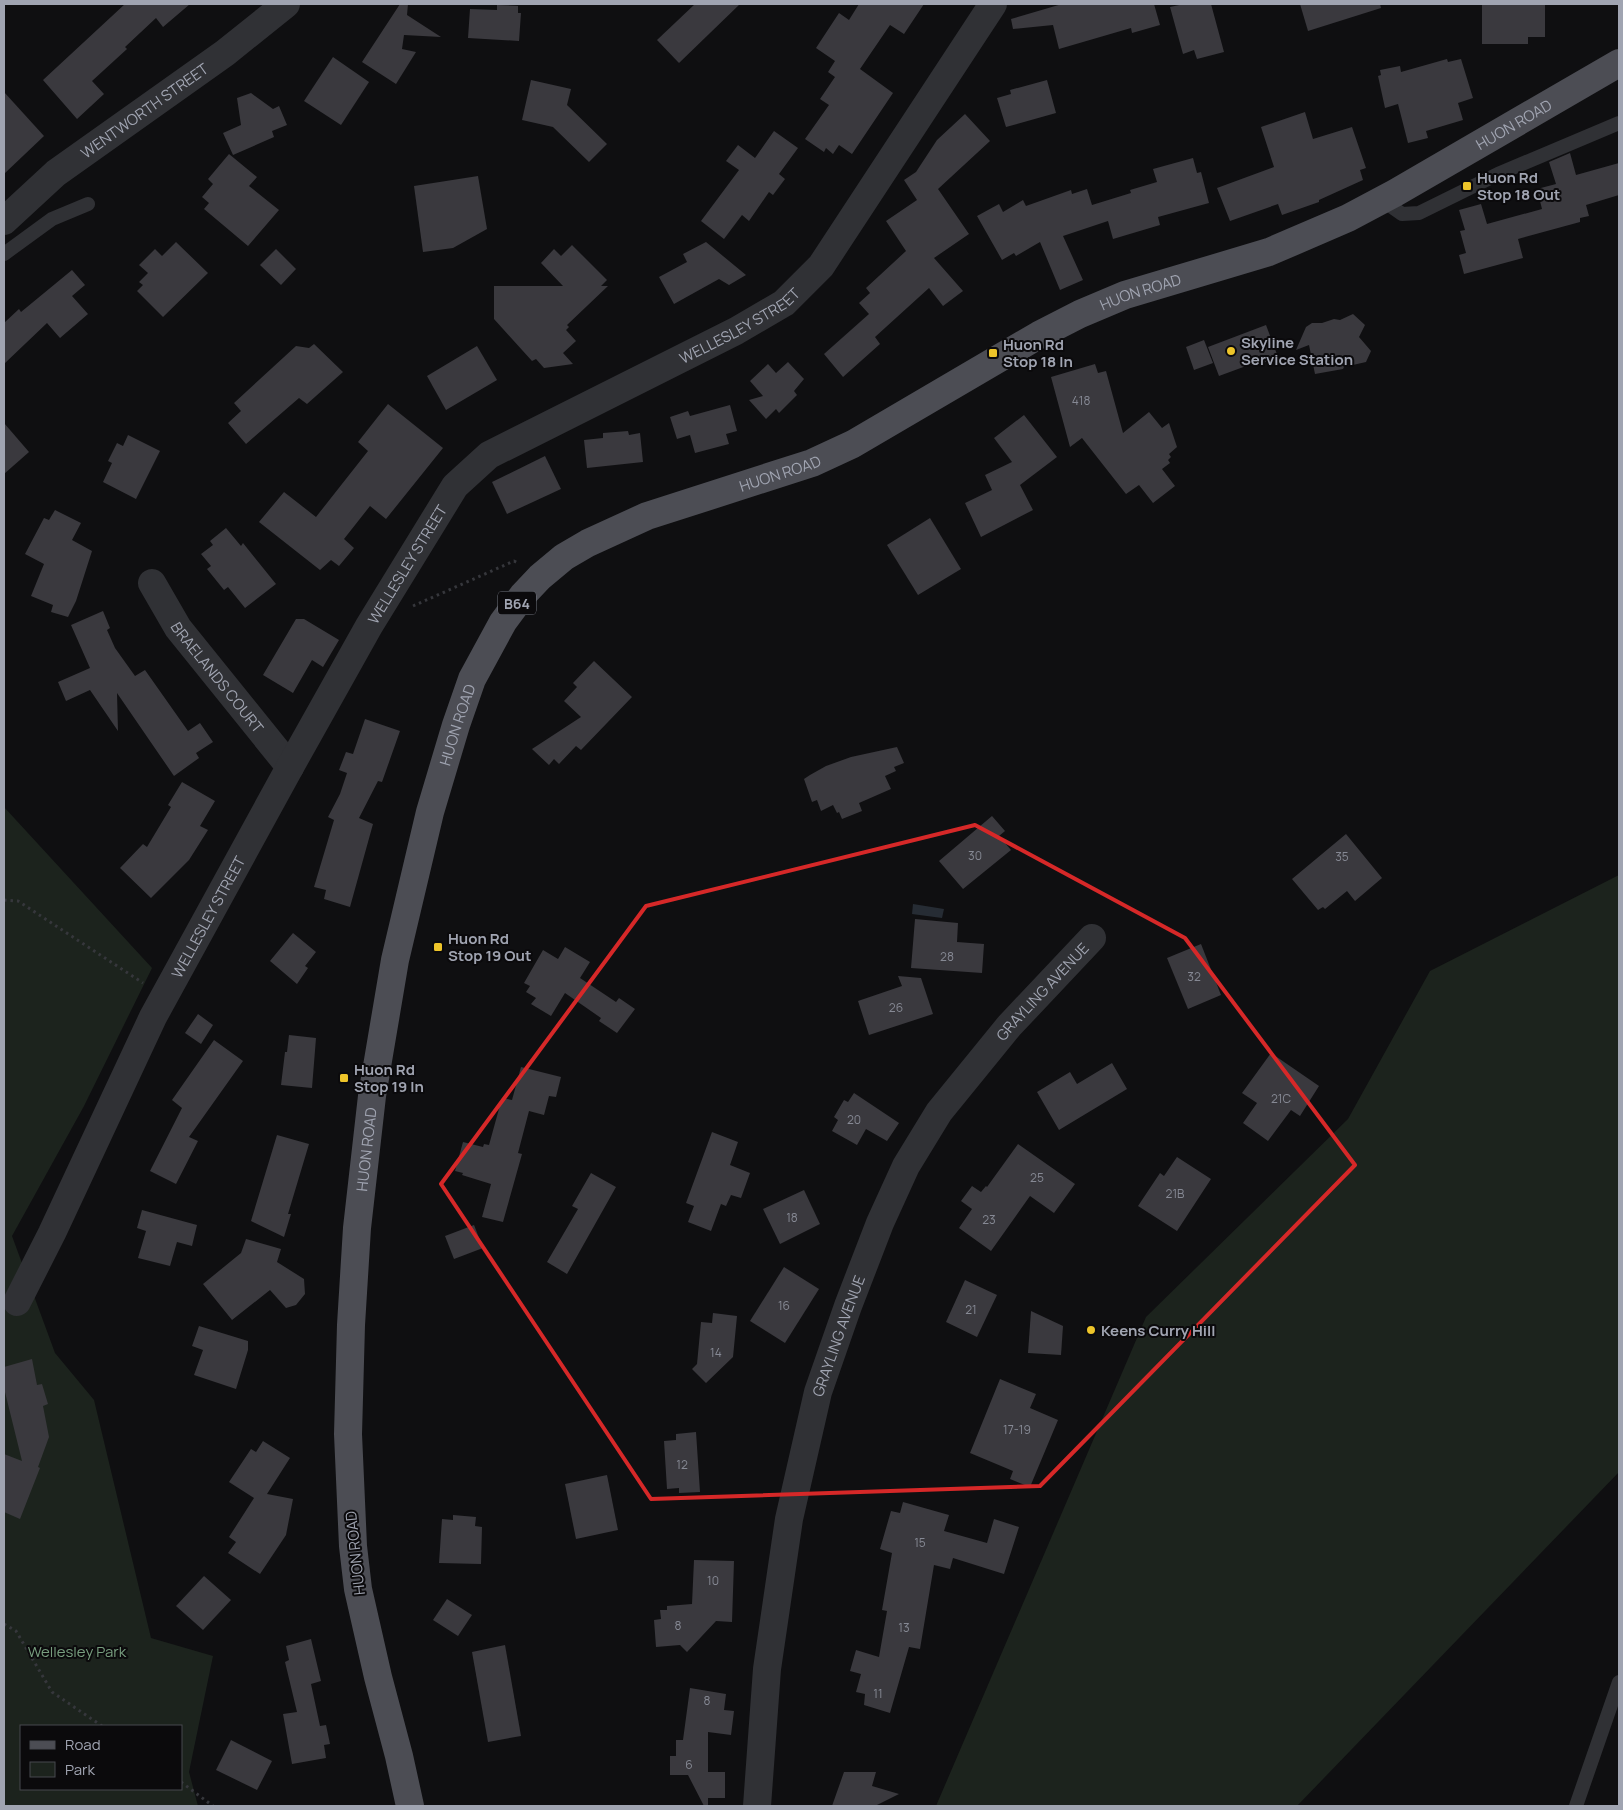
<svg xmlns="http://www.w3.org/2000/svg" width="1623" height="1810" viewBox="0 0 1623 1810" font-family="Manrope,sans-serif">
<rect width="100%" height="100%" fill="#0f0f11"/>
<!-- green -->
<g fill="#1c231d" fill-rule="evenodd">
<path d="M 4,807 L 152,968 L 84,1106 L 12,1236 L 55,1353 L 94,1400 L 151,1638 L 213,1656 L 189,1772 L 198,1806 L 4,1806 ZM 21,1726 L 181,1726 L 181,1789 L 21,1789 Z"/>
<polygon points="1619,875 1619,1472 1297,1806 936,1806 1146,1317 1348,1119 1430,971"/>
</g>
<!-- water -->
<polygon fill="#262c34" points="913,904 944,909 942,918 912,914"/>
<!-- building -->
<g fill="#3a393e">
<polygon points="125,4 190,4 163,27 156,18 125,47 127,49 92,81 104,94 77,119 43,80"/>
<polygon points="400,4 408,4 407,15 441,37 404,35 402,49 416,52 396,84 362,62"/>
<polygon points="695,4 740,4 679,63 657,40"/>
<polygon points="859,4 924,4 904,34 890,25 860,69 893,93 852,154 839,145 833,154 826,148 824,152 805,139 829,105 820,99 835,77 828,72 835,61 816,48 839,13 849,20"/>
<polygon points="1062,4 1154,4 1160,25 1132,33 1131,28 1059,49 1053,25 1013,29 1011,19"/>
<polygon points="1184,4 1211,4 1224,52 1197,59 1194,50 1183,54 1170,7"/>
<polygon points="1300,4 1380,4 1381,8 1308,31"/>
<polygon points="1545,4 1545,37 1528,37 1528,44 1482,44 1482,5"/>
<polygon points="497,5 518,6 518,13 521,13 519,41 468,38 470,9 497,10"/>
<polygon points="333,57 369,82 341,125 304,101"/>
<polygon points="1447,59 1448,62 1461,59 1473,98 1458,103 1463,120 1426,131 1428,138 1408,143 1398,104 1385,108 1378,76 1381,75 1380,70 1400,66 1401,72"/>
<polygon points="531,80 571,89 567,105 607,144 589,162 553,127 522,120"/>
<polygon points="1047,80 1056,113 1006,127 997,98 1011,94 1010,90"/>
<polygon points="4,92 44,136 4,174"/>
<polygon points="251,93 273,109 279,106 287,125 272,131 274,137 233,155 223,133 241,125 237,98"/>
<polygon points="1305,112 1313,139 1352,127 1366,168 1360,170 1363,180 1319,200 1319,202 1282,215 1278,204 1230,221 1217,188 1274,167 1261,127"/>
<polygon points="965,114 990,141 938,189 969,234 934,258 963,291 943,306 929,288 875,337 880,344 843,377 824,354 869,314 859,303 870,293 866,288 906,251 886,221 917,200 904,180 916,172 937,140"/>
<polygon points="774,131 798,148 779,174 785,179 773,195 769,192 749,221 742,215 724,239 701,221 739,170 726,161 738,145 755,158"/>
<polygon points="1570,153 1576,175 1619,163 1619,195 1586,205 1589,216 1580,218 1580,222 1518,239 1523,258 1464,274 1459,255 1466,253 1460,231 1465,230 1459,210 1481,204 1487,224 1542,209 1537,189 1556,184 1549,162"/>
<polygon points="229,154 257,177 249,186 279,210 248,246 204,209 209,203 202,197 213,184 208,179"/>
<polygon points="1193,158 1197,173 1201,172 1209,203 1158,217 1160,225 1113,239 1108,221 1063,236 1083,280 1060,290 1040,242 1016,256 1014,253 1002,260 977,216 999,204 1003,212 1023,200 1026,206 1071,190 1072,194 1087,189 1092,205 1131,193 1130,190 1157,182 1153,169"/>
<polygon points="478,176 487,229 453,248 423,252 414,186"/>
<polygon points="176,242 208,273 163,317 137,291 143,285 139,282 148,273 139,265 155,249 162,256"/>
<polygon points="706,242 746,275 729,285 719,279 674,304 659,277 687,262 683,254"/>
<polygon points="572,245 607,280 601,286 608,286 567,325 569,327 566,330 576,341 563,353 573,364 544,368 536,359 532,361 494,319 494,286 563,286 541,263 554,249 561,256"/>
<polygon points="276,249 296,269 281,285 260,265"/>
<polygon points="72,270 85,285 72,296 88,314 60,338 47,323 4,364 4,323 19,309 21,312"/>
<polygon points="1353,314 1365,325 1359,337 1371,351 1366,362 1344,367 1343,369 1315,374 1309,345 1296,350 1306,327 1312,323 1322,323 1334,319 1340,320"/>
<polygon points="1266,325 1278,357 1258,365 1257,362 1219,376 1208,347"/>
<polygon points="1204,340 1213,363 1194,370 1186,347"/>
<polygon points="314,344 343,372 307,404 299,398 246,444 228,423 241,411 234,403 296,346 309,348"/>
<polygon points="477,346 497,380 446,410 427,376"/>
<polygon points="788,362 804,379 794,391 797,395 779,413 776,409 766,419 749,400 763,396 750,381 768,364 776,373"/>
<polygon points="1095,364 1098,373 1106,371 1123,433 1149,412 1162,428 1169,423 1177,447 1169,454 1171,457 1168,460 1170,463 1162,469 1175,486 1153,503 1139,485 1126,494 1082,438 1070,447 1051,377"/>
<polygon points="388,404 443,448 386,519 370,506 344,539 354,548 339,566 331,560 320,570 259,522 284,492 316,517 368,451 358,442"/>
<polygon points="730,405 737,431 726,434 729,444 695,453 690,435 677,439 670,417 688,411 690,416"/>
<polygon points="1024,415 1057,457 1020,485 1033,510 981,537 965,503 992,490 985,475 1012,462 994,438"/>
<polygon points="4,423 29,452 4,474"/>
<polygon points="628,431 629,435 640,433 643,462 587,468 584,440 603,438 603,433"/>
<polygon points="128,435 160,451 136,499 103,482 112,463 108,461 117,443 123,446"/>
<polygon points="545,456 561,489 507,514 492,482"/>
<polygon points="55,510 81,523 72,540 92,551 76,601 68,617 51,612 53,605 31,596 44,564 25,554 44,518 49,520"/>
<polygon points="930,518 961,569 918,595 887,545"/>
<polygon points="226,528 241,546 243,543 276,584 245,608 228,587 224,590 207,569 211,566 201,554 213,545 210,541"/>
<polygon points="103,611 110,628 107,630 115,648 135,676 145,670 188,731 200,723 213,742 196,753 199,758 174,776 117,693 118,731 90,690 66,701 58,682 90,668 71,625"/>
<polygon points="296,619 304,619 339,640 323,667 312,660 293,693 263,675"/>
<polygon points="594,661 632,697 581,750 576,746 559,764 554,759 549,765 532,749 581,717 564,701 577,687 573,683"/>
<polygon points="365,719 400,731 382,782 378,781 359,818 373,824 350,907 324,899 326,890 314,887 334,820 328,817 340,794 347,773 339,770 346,752 353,754"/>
<polygon points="897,747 904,763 894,767 896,771 885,776 891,789 859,803 862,811 842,819 839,812 837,813 833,805 821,811 817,800 812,802 804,779 810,775 826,766 851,757"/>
<polygon points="182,782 215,801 200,826 208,830 189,860 151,898 120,868 143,844 147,847 171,807 168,805"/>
<polygon points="992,816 1005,831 999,836 1011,850 963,889 939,861"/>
<polygon points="1346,834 1382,878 1355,901 1347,891 1325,909 1323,907 1318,910 1292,879"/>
<polygon points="915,919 958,923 957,942 984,944 982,973 911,968"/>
<polygon points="293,933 316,952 305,966 308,968 297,984 270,961"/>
<polygon points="1201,944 1221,995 1188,1009 1167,958"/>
<polygon points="565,947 590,962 580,978 616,1002 619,998 635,1009 617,1033 599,1021 601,1018 565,993 551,1016 531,1004 536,998 526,992 530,986 524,983 543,950 558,959"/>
<polygon points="898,976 921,978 933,1014 869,1035 858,1001 902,986"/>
<polygon points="198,1014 213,1025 201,1044 185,1033"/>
<polygon points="289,1035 316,1038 312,1088 281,1085 285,1052 287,1052"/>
<polygon points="214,1040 243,1061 189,1137 198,1141 176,1184 150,1171 182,1108 172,1100"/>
<polygon points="1271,1053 1319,1086 1300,1116 1291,1110 1268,1141 1243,1123 1257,1103 1242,1093"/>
<polygon points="1112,1063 1127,1089 1059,1130 1037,1092 1070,1072 1077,1084"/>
<polygon points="521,1067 561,1077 556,1097 549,1096 544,1115 529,1111 518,1153 522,1154 503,1222 482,1217 491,1184 462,1175 463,1173 455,1171 463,1142 483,1147 484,1144 489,1145 502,1098 512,1100"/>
<polygon points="854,1093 899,1123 887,1141 866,1129 857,1145 832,1131 838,1120 834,1117 844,1100 848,1102"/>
<polygon points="712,1132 738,1142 730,1165 750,1173 741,1198 731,1195 726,1206 721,1204 711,1231 688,1222 694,1206 686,1203"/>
<polygon points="277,1135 309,1144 288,1214 291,1214 284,1237 251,1221"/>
<polygon points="1018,1144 1075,1184 1054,1213 1030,1196 991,1251 959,1228 972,1209 961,1201 972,1186 981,1192 986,1186 987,1187"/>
<polygon points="1177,1157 1211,1179 1177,1231 1138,1206 1160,1173 1164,1176"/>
<polygon points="591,1173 616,1187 567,1274 547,1262 578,1209 572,1206"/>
<polygon points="804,1190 820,1224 780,1244 763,1209"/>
<polygon points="142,1210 197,1225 192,1246 177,1242 170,1266 138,1258 146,1231 137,1228"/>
<polygon points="474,1225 483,1248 454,1259 445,1236"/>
<polygon points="246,1239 281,1249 277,1262 304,1279 305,1294 296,1305 286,1308 270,1290 232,1320 203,1284 241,1253"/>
<polygon points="784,1267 819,1289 785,1343 750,1321"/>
<polygon points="965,1280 997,1295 977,1337 946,1322"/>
<polygon points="1031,1311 1063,1326 1061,1355 1028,1353"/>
<polygon points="713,1313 737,1316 733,1357 706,1383 692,1369 697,1364 701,1322 712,1323"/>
<polygon points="199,1326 248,1341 248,1350 236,1389 194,1375 203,1350 192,1346"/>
<polygon points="32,1359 37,1385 42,1384 48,1404 43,1406 49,1437 38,1467 40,1468 20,1519 4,1512 4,1454 22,1461 4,1388 4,1367"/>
<polygon points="1000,1379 1036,1394 1030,1408 1058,1420 1030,1487 1010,1479 1013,1471 970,1453"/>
<polygon points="696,1432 700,1492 679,1493 679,1488 667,1489 664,1441 676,1440 676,1434"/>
<polygon points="263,1441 290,1458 267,1494 293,1499 286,1535 260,1574 228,1553 236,1542 229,1537 254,1498 229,1482 251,1449 256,1452"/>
<polygon points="607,1475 618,1530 576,1539 565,1484"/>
<polygon points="903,1502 949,1515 944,1531 987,1543 994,1519 1019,1527 1004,1574 953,1558 950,1569 934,1565 920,1649 909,1647 890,1713 864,1705 865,1694 856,1692 861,1674 850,1671 856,1650 879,1657 887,1611 882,1610 892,1553 880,1549 891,1511 900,1513"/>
<polygon points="453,1515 476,1517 475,1526 482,1527 481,1564 439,1563 442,1519 453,1520"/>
<polygon points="694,1560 734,1561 732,1622 716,1621 687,1652 680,1645 656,1647 654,1620 661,1619 660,1610 667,1610 667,1606 692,1604"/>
<polygon points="204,1576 231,1600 203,1630 176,1606"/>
<polygon points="447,1599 472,1615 458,1636 433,1620"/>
<polygon points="311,1639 321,1681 311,1684 320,1726 326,1725 330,1744 324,1745 326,1758 292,1764 283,1714 297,1712 285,1662 289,1660 286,1646"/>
<polygon points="505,1645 521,1736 488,1742 472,1652"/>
<polygon points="690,1688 726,1694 724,1710 734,1711 731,1735 708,1732 708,1772 725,1772 725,1798 708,1798 708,1806 704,1806 688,1775 670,1775 670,1756 676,1756 676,1740 683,1740"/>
<polygon points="231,1740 272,1761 257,1790 216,1770"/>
<polygon points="844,1772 876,1772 872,1786 899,1794 875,1806 832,1806"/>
</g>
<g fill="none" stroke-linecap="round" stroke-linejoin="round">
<!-- path -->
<g stroke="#36373c" stroke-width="3" stroke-dasharray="2.5 4" stroke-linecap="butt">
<polyline points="413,606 514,561 518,563"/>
<polyline points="4,900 18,901 143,983"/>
<polyline points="4,1624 16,1631 52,1692 102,1726"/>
<polyline points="181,1782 213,1806"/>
</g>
<!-- service -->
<g stroke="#303135" stroke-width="14">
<polyline points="1382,200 1402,214 1419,213 1498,174 1619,123"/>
<polyline points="4,254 52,219 88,204"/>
<polyline points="1576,1806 1619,1682"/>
</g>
<!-- minor -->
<g stroke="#303135" stroke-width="28">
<path id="s1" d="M 4,221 L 56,173 L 225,53 L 286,4"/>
<path id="s2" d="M 152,583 L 178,628 L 290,767"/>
<path id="s3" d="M 17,1302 L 52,1233 L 153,1017 L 290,767 L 369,626 L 455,486 L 489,455 L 736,331 L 784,303 L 821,266 L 993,4"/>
<path id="s4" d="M 757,1806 L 767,1669 L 789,1519 L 818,1392 L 848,1306 L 880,1223 L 906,1166 L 939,1112 L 1009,1026 L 1092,938"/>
</g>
<!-- primary -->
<path stroke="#4c4d54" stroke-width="28" id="s5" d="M 410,1806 L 399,1756 L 378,1677 L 358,1589 L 353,1546 L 348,1434 L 351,1325 L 357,1228 L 372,1096 L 395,960 L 430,812 L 456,725 L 472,679 L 503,622 L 523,595 L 540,577 L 564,557 L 588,543 L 647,516 L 812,463 L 853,444 L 1039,335 L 1080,314 L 1125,295 L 1269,252 L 1348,218 L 1395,193 L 1619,63"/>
</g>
<!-- marked area -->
<path fill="none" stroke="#d62828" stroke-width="4" stroke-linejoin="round" d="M 975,825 L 1185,938 L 1355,1165 L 1040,1486 L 651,1499 L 441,1184 L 646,906 Z"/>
<!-- markers -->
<g fill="#eec52a" stroke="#0b0a0c" stroke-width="2">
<rect x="1462" y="181" width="10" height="10" rx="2.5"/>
<circle cx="1231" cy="351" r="5"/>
<rect x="988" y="348" width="10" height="10" rx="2.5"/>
<rect x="433" y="942" width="10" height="10" rx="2.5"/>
<rect x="339" y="1073" width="10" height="10" rx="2.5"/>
<circle cx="1091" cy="1330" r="5"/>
</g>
<g text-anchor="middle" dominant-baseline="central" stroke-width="4" stroke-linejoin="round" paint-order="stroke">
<!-- number labels -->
<g font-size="12" fill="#868994">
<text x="1081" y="400">418</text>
<text x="975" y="855">30</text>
<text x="1342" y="856">35</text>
<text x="947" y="956">28</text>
<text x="1194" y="976">32</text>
<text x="896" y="1007">26</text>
<text x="1281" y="1098">21C</text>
<text x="854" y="1119">20</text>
<text x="1037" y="1177">25</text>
<text x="1175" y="1193">21B</text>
<text x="792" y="1217">18</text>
<text x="989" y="1219">23</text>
<text x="784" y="1305">16</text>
<text x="971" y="1309">21</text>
<text x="716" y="1352">14</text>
<text x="1017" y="1429">17-19</text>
<text x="682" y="1464">12</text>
<text x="920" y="1542">15</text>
<text x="713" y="1580">10</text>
<text x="678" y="1625">8</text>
<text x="904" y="1627">13</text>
<text x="878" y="1693">11</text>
<text x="707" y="1700">8</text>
<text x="689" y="1764">6</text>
</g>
<!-- shield labels -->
<rect fill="#0b0a0c" stroke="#737680" stroke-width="1" x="498" y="591.5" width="38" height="23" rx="4"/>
<g font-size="14" font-weight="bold" fill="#a0a4b1">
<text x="517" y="603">B64</text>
</g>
<!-- street labels -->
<g font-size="15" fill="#a0a4b1" stroke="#0b0a0c">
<text stroke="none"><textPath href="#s1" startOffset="179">WENTWORTH STREET</textPath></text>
<text stroke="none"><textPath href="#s5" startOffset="2350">HUON ROAD</textPath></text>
<text stroke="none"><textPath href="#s5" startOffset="1939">HUON ROAD</textPath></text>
<text stroke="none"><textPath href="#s3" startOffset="1255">WELLESLEY STREET</textPath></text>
<text stroke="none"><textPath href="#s5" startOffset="1534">HUON ROAD</textPath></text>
<text stroke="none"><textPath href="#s3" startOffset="835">WELLESLEY STREET</textPath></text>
<text stroke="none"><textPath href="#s2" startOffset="115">BRAELANDS COURT</textPath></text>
<text stroke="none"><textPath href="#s5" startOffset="1099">HUON ROAD</textPath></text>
<text stroke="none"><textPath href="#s3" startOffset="430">WELLESLEY STREET</textPath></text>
<text stroke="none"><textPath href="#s4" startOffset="884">GRAYLING AVENUE</textPath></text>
<text stroke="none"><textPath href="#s5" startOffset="664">HUON ROAD</textPath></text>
<text stroke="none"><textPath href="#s4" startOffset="479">GRAYLING AVENUE</textPath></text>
<text transform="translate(355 1553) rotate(-96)">HUON ROAD</text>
</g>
<!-- poi labels -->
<g font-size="15" font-weight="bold" fill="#a0a4b1" stroke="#0b0a0c" text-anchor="start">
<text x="1477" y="177">Huon Rd<tspan x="1477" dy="17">Stop 18 Out</tspan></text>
<text x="1241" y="342">Skyline<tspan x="1241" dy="17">Service Station</tspan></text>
<text x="1003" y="344">Huon Rd<tspan x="1003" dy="17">Stop 18 In</tspan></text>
<text x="448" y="938">Huon Rd<tspan x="448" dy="17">Stop 19 Out</tspan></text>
<text x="354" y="1069">Huon Rd<tspan x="354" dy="17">Stop 19 In</tspan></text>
<text x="1101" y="1330">Keens Curry Hill</text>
</g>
<!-- park labels -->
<g font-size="15" fill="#779d7e" stroke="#0b0a0c">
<text x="77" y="1651">Wellesley Park</text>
</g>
</g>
<!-- border -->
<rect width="1623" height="1810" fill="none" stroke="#a0a4b1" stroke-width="10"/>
<!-- legend -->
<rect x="20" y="1725" width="162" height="65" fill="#0b0a0c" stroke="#47484e"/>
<rect x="30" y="1741" width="25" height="8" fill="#4c4d54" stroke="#47484e"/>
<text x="65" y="1750" font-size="15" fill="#a0a4b1">Road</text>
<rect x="30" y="1762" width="25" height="15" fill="#1c231d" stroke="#47484e"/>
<text x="65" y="1775" font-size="15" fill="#a0a4b1">Park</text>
</svg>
